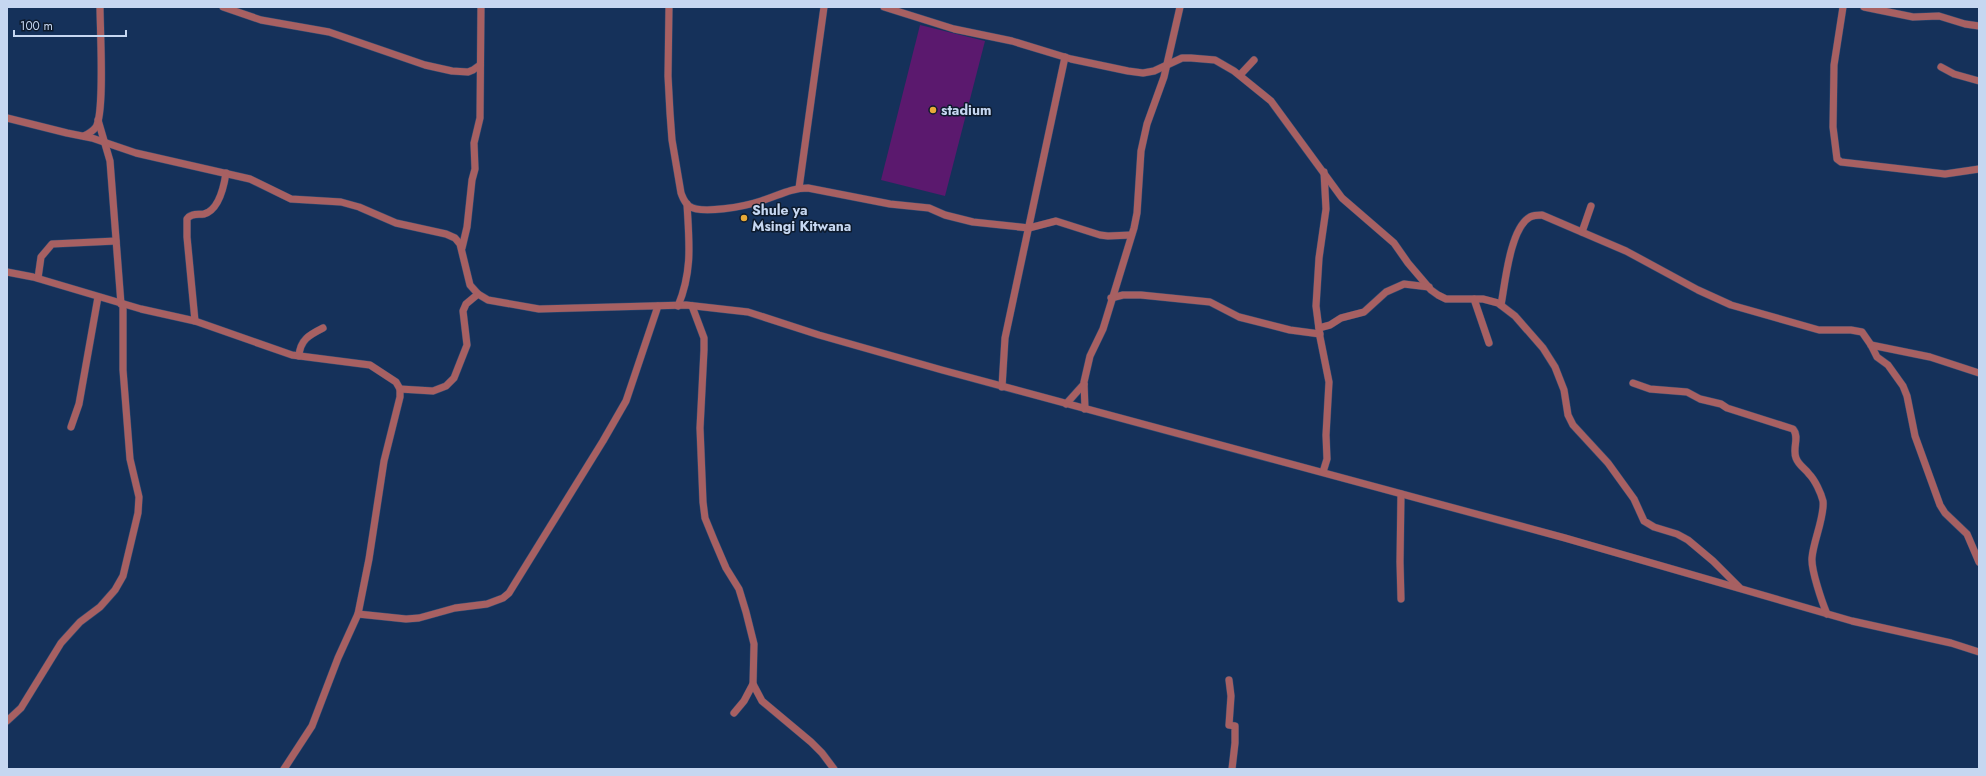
<svg xmlns="http://www.w3.org/2000/svg" width="1986" height="776" viewBox="0 0 1986 776" font-family="Jost,sans-serif">
<rect width="100%" height="100%" fill="#15315a"/>
<!-- green -->
<polygon fill="#5b196e" points="920,25 985,41 945,196 881,180"/>
<g fill="none" stroke-linecap="round" stroke-linejoin="round">
<!-- street casing -->
<g stroke="#314c72" stroke-width="8">
<g id="street">
<polyline points="223,7 261,20 329,32 425,65 452,71 468,72 473,70 480,65"/>
<path d="M 669,7 L 668,76 L 670,113 L 672,140 L 681,193 C 683,198 684,202 689,206 C 701,215 746,206 761,201 C 778,196 790,188 808,188 L 890,204 L 929,208 L 945,215 L 973,222 L 1029,228 L 1056,221 L 1100,235 L 1108,236 L 1131,235"/>
<polyline points="884,7 954,29 1012,41 1071,59 1128,71 1143,73 1154,71 1182,58 1191,58 1215,60 1234,71 1271,101 1342,198 1394,243 1408,263 1431,290 1438,295 1446,299 1483,299 1498,303 1515,316 1543,348 1555,367 1564,390 1568,415 1573,425 1608,463 1634,499 1644,521 1654,527 1677,534 1688,540 1713,561 1739,587"/>
<polyline points="1843,7 1834,65 1833,127 1837,159 1841,162 1945,174 1979,169"/>
<polyline points="1864,7 1913,17 1939,16 1965,24 1979,26"/>
<polyline points="1941,67 1954,74 1979,81"/>
<polyline points="1240,75 1254,60"/>
<polyline points="7,118 67,133 92,138 136,153 250,179 291,199 341,202 359,207 396,223 446,234 455,238 460,244 470,285 478,294 488,300 539,309 686,305 748,312 819,335 942,370 1565,538 1852,621 1951,643 1979,652"/>
<polyline points="98,120 110,161 121,304"/>
<path d="M 84,136 C 88,134 93,131 96,127 C 105,112 100,29 100,7"/>
<polyline points="799,188 824,7"/>
<polyline points="1582,232 1591,206"/>
<polyline points="462,248 467,227 472,180 475,169 474,143 480,118 481,7"/>
<polyline points="7,272 33,277 141,309 195,321 292,355 370,365 396,382 400,389 400,397 384,461 369,559 358,614 338,658 312,726 284,769"/>
<polyline points="38,278 41,257 52,244 116,241"/>
<polyline points="1111,298 1123,295 1141,295 1210,302 1239,317 1290,330 1320,334"/>
<polyline points="1474,299 1489,343"/>
<path d="M 1501,305 C 1505,284 1510,228 1530,217 C 1534,215 1538,215 1542,215 L 1626,251 L 1698,290 L 1731,305 L 1819,330 L 1851,330 L 1862,332 L 1871,345 L 1877,357 L 1888,365 L 1903,386 L 1907,396 L 1915,436 L 1940,505 L 1945,513 L 1967,534 L 1979,562"/>
<path d="M 678,306 C 693,270 689,241 687,204"/>
<polyline points="692,306 704,338 704,350 700,428 703,502 705,518 714,540 726,568 739,589 746,612 754,644 753,684 762,701 811,742 822,753 834,769"/>
<path d="M 195,321 L 187,237 L 187,219 C 191,213 198,215 204,214 C 219,210 224,186 226,173"/>
<polyline points="1319,328 1330,325 1341,318 1364,312 1386,292 1404,284 1429,287"/>
<polyline points="1871,345 1930,357 1979,373"/>
<path d="M 299,356 C 300,340 309,335 323,328"/>
<path d="M 1633,383 L 1650,389 L 1687,392 L 1700,399 L 1721,404 L 1727,408 L 1793,429 C 1800,437 1792,448 1796,458 C 1799,466 1805,468 1809,474 C 1815,480 1821,493 1823,501 C 1825,516 1813,542 1812,558 C 1811,570 1822,602 1827,614"/>
<polyline points="1002,387 1005,338 1065,57"/>
<polyline points="400,389 433,391 446,386 454,378 467,345 463,311 466,304 478,294"/>
<polyline points="1066,404 1084,384"/>
<polyline points="1085,409 1084,382 1090,356 1103,329 1134,228 1137,213 1141,151 1147,124 1164,77 1180,7"/>
<polyline points="71,427 79,404 98,297"/>
<polyline points="1323,472 1327,459 1326,435 1329,382 1320,337 1316,306 1319,258 1326,209 1324,172"/>
<polyline points="1401,599 1400,562 1401,494"/>
<polyline points="358,614 406,619 419,618 455,608 487,604 503,598 509,593 603,441 626,401 658,306"/>
<polyline points="1229,680 1231,696 1229,725 1235,726 1235,743 1232,769"/>
<polyline points="734,713 744,701 753,684"/>
<polyline points="7,721 21,708 61,643 80,622 100,607 115,590 123,576 138,513 139,497 130,459 123,370 123,304"/>
</g>
</g>
<!-- street -->
<use href="#street" stroke="#a76062" stroke-width="7"/>
</g>
<!-- markers -->
<g fill="#e9aa38" stroke="#0d1a2c" stroke-width="1.5">
<circle cx="933" cy="110" r="4"/>
<circle cx="744" cy="218" r="4"/>
</g>
<g text-anchor="middle" dominant-baseline="central" stroke-width="3" stroke-linejoin="round" paint-order="stroke">
<!-- poi labels -->
<g font-size="14" font-weight="bold" fill="#c6d7f1" stroke="#0d1a2c" text-anchor="start">
<text x="941" y="110">stadium</text>
<text x="752" y="210">Shule ya<tspan x="752" dy="16">Msingi Kitwana</tspan></text>
</g>
</g>
<!-- border -->
<rect width="1986" height="776" fill="none" stroke="#c6d7f1" stroke-width="16"/>
<!-- scale -->
<path d="M14 30v6h112v-6" fill="none" stroke="#c6d7f1" stroke-width="2"/>
<text x="20" y="30" font-size="12" fill="#c6d7f1" stroke="#0d1a2c" stroke-width="3" paint-order="stroke">100 m</text>
</svg>
